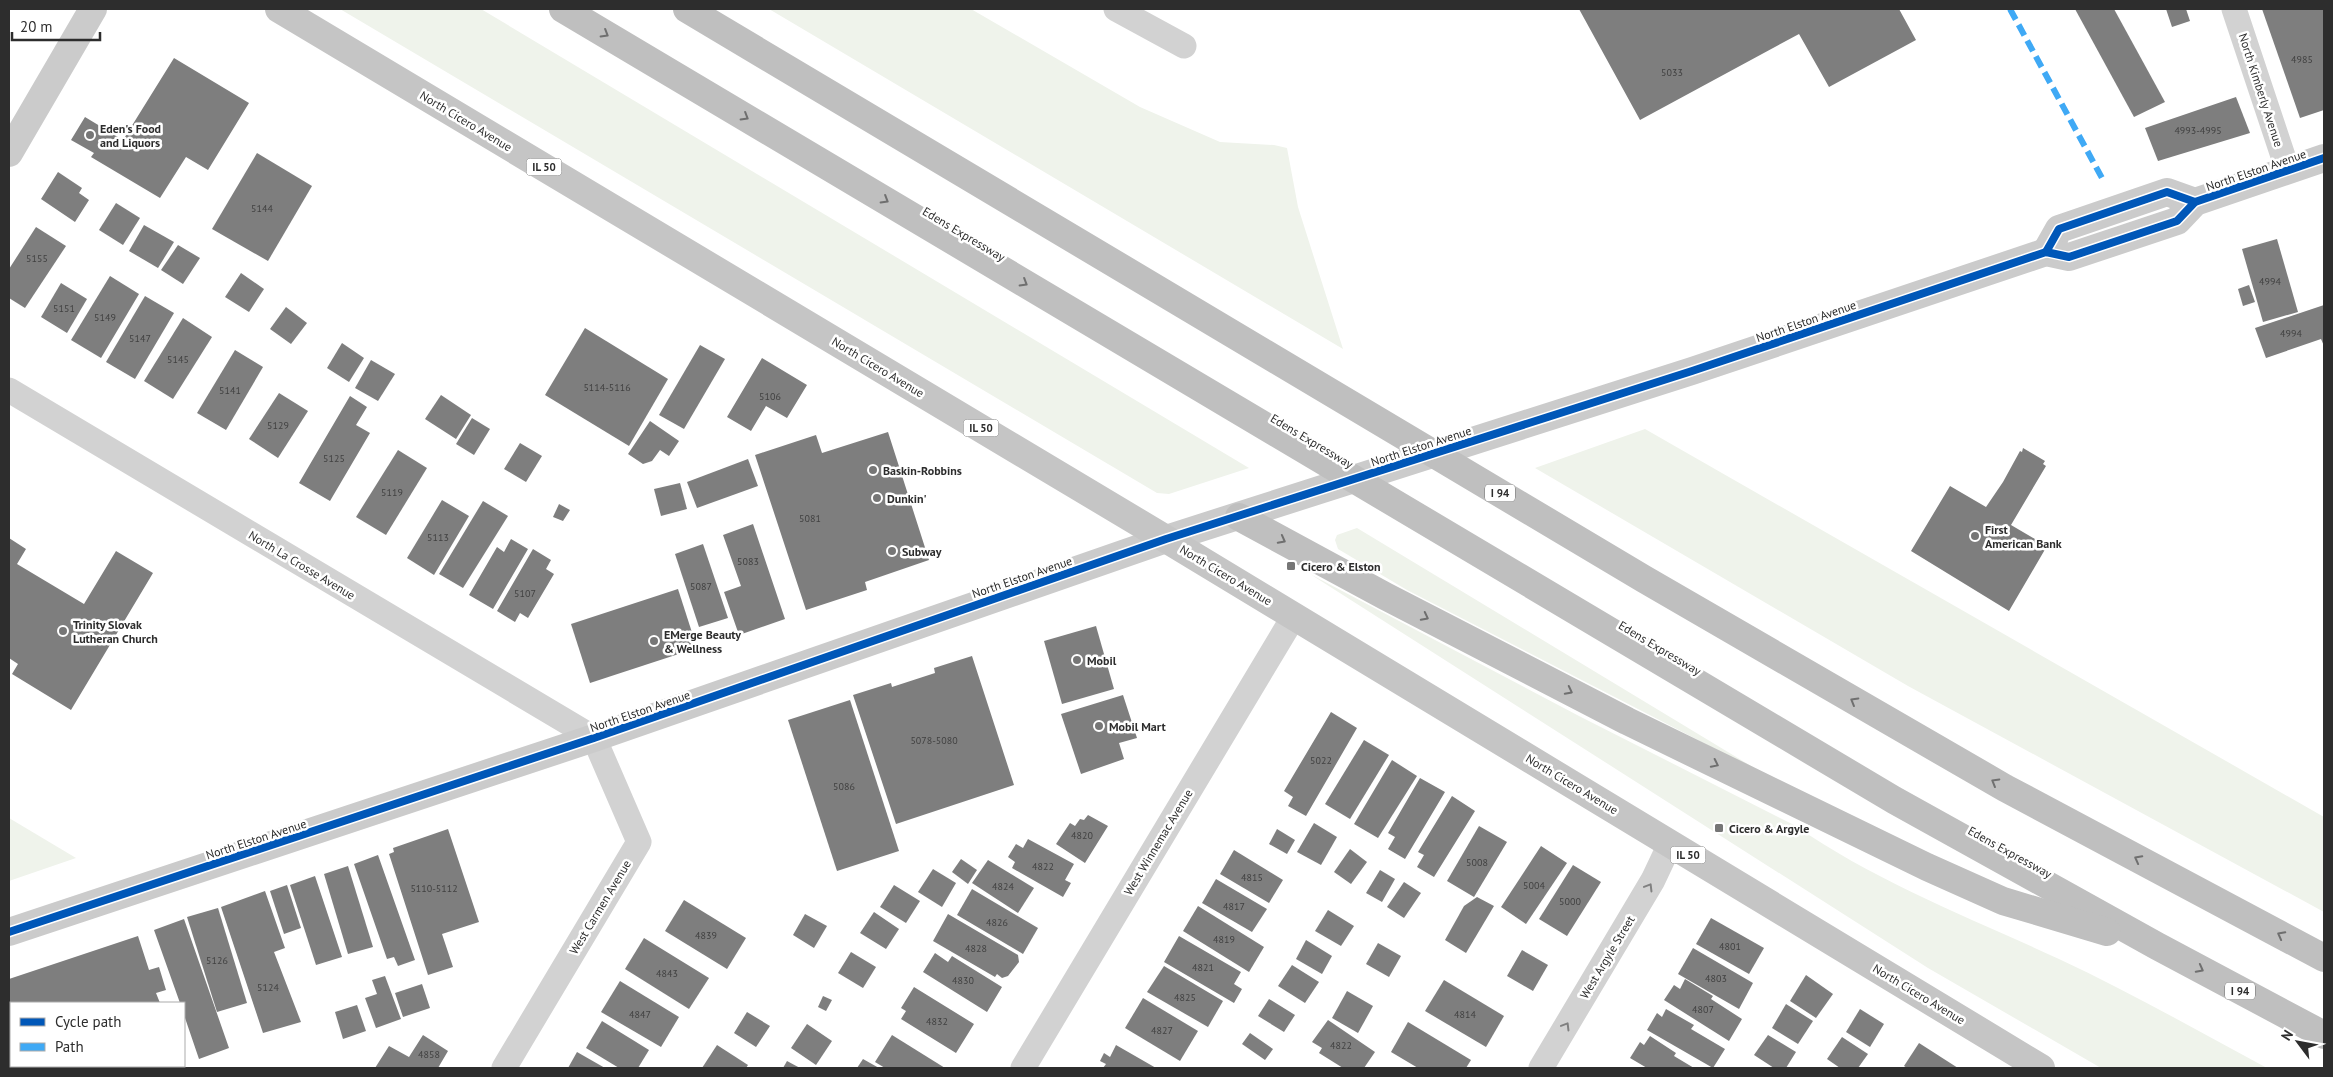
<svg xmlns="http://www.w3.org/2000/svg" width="2333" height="1077" viewBox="0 0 2333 1077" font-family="'PT Sans',sans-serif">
<rect width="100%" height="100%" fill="#fff"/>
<!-- green -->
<g fill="#eff3eb">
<polygon points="340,9 481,9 1249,468 1169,494 1157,493"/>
<polygon points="769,9 971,9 1140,107 1220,142 1274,145 1287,148 1298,207 1343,349"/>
<polygon points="1645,429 2324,817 2324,912 1908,686 1535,468"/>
<polygon points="1357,528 1766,775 1407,590 1338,549 1335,540 1337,535"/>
<path d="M 1310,574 L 1579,716 L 1796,826 C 1874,881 1973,919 2059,959 C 2130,992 2198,1031 2267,1068 L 2101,1068 L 1928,968 Z"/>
<polygon points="9,818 76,858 9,881"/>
</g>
<!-- building -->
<g fill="#7e7e7e">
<polygon points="1579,9 1899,9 1916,40 1829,87 1799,34 1640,120"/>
<polygon points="2075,9 2114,9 2165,102 2134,117"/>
<polygon points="2166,9 2186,9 2190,21 2172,27"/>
<polygon points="2262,9 2324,9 2324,110 2300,118"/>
<polygon points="174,58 249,103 208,170 186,157 160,198 91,157 94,153 71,140 85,117 123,140"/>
<polygon points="2236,97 2250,133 2158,161 2145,128"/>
<polygon points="257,153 312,186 268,261 212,229"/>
<polygon points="58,172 82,188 79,193 89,200 75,222 41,199"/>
<polygon points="116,203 140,218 123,245 99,230"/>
<polygon points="144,225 174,242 158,268 129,251"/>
<polygon points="36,227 66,246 25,308 9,298 9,269"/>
<polygon points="2277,239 2298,312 2263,322 2242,249"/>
<polygon points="178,245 200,258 183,284 161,270"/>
<polygon points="241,273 264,289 249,312 225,297"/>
<polygon points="110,276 139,294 101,358 71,340"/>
<polygon points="61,283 87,299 67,333 41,317"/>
<polygon points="2249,285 2255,302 2243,306 2238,289"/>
<polygon points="145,296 174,313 135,379 106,362"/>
<polygon points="2324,305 2324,346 2321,339 2266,358 2255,328"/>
<polygon points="286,307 307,323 291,344 270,329"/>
<polygon points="183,318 212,337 173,399 144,381"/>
<polygon points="585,328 668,379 629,446 545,395"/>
<polygon points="342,343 364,358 349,382 327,368"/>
<polygon points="700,345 725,359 684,429 659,415"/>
<polygon points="235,350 263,367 226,430 197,413"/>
<polygon points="762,358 807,385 787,418 766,406 751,431 727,417"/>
<polygon points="371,360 395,374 378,401 355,388"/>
<polygon points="279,393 308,411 278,458 249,439"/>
<polygon points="441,395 471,415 456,439 425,419"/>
<polygon points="350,396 367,407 356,425 370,433 330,501 299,483"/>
<polygon points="472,418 490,429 474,455 456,444"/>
<polygon points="650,421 679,441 669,456 660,450 652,461 643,464 628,454"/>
<polygon points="888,432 929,560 865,582 867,590 806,610 755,455 816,435 822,453"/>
<polygon points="520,443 542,456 526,482 504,469"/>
<polygon points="2023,448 2045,461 2043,464 2046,466 2011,525 2047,546 2009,611 1911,551 1950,486 1986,507 2003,482 2020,451 2022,452"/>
<polygon points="398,450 427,468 386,535 356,517"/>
<polygon points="748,459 758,486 697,508 687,482"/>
<polygon points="680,483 687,509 661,516 654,489"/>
<polygon points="442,500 469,516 434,575 407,558"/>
<polygon points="483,501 508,516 463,588 439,574"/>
<polygon points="559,504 570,510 563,521 553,517"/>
<polygon points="753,524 785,619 739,635 724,592 741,586 723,535"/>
<polygon points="9,538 26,549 17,564 84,604 116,551 153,573 71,710 12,674 18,664 9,658"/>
<polygon points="511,539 528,549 493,609 469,595 497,547 504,552"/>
<polygon points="703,544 728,618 699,627 675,554"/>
<polygon points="533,549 551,560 546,569 554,574 528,618 520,613 515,622 497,611"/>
<polygon points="678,589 697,648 590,683 571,624"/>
<polygon points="1096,626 1114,689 1062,704 1044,641"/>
<polygon points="972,656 1014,785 896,824 853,695 891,683 892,687 935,673 934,668"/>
<polygon points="1123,695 1137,738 1119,743 1124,759 1081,774 1061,714"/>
<polygon points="850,700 899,851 837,871 788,720"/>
<polygon points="1331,712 1357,728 1306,816 1288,806 1293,797 1284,791"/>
<polygon points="1364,740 1389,755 1350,819 1325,804"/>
<polygon points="1392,760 1417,776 1378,838 1354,824"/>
<polygon points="1420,778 1445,792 1405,859 1388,849 1395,837 1388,833"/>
<polygon points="1452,796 1475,811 1434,877 1417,867 1424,855 1418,852"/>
<polygon points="1088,815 1108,826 1085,863 1056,844 1070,823 1075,826 1080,819 1084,820"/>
<polygon points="1314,823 1337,837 1321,865 1297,852"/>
<polygon points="1479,826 1507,842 1474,897 1447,881"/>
<polygon points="448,829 479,922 442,934 453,967 428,975 389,854 394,852 393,848"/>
<polygon points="1277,829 1295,840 1287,854 1269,844"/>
<polygon points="1028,839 1074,864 1065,880 1071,883 1063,897 1012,868 1015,862 1008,857 1016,844 1023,848"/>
<polygon points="1541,846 1567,863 1526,924 1501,907"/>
<polygon points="1350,849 1367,862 1351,884 1334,872"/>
<polygon points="1234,850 1283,880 1269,903 1220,874"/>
<polygon points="378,855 415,960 398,966 394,957 387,959 354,864"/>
<polygon points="961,859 977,870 968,884 952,872"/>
<polygon points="988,860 1034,888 1018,913 972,883"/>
<polygon points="1573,865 1601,882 1567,936 1539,919"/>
<polygon points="348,866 373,947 348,954 324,874"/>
<polygon points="933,869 956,883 942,907 918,892"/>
<polygon points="1380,870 1395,879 1382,902 1366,893"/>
<polygon points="315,876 342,957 316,965 290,885"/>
<polygon points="1216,879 1267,909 1252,932 1202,903"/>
<polygon points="1404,882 1421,893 1404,918 1387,907"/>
<polygon points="287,885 301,928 284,934 270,891"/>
<polygon points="894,885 920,901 906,923 880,907"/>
<polygon points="972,889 1038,928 1023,954 957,915"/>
<polygon points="265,891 285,948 274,952 301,1022 263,1033 221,907"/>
<polygon points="1477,897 1494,906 1466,953 1445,940 1464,906"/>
<polygon points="684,900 746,938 727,969 665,931"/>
<polygon points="1198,906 1264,947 1249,972 1183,931"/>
<polygon points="218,908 247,1003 217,1012 187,917"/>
<polygon points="1328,910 1354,926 1341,946 1315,931"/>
<polygon points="874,912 899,929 886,949 860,933"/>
<polygon points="805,914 827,926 814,948 793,935"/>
<polygon points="948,914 1018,955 1019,962 1008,976 1002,978 997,974 995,977 933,941"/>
<polygon points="1711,918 1764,948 1749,974 1696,944"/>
<polygon points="184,919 229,1048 199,1059 184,1015 184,1003 180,1003 154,930"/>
<polygon points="138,936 149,970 159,967 166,990 156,993 160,1003 11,1003 11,1063 9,1064 9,979"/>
<polygon points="1179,936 1241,972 1234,984 1242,989 1234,1003 1164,962"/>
<polygon points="644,938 709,978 689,1009 625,969"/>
<polygon points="1306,940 1332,956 1322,974 1296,959"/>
<polygon points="1378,943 1401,956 1389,977 1366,964"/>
<polygon points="1693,948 1753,983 1739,1009 1678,974"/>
<polygon points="1522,950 1548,965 1533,991 1507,976"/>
<polygon points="851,952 876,967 863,988 838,973"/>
<polygon points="935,953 948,962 952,956 1002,987 987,1012 923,972"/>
<polygon points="1292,965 1319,982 1305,1003 1278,986"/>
<polygon points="1164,966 1223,1001 1208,1027 1147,992"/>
<polygon points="1806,975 1833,994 1816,1018 1790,1001"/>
<polygon points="385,976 401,1019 376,1028 365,998 377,994 372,980"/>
<polygon points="1685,979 1713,996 1711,999 1742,1019 1729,1041 1664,1000 1674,985 1680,989"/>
<polygon points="1444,980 1504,1016 1486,1047 1425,1011"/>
<polygon points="620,981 679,1017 661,1047 601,1012"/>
<polygon points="422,984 430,1008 403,1017 395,993"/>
<polygon points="914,987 974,1024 956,1053 901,1019 906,1011 901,1008"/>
<polygon points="1347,991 1373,1006 1358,1033 1332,1018"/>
<polygon points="823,996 832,1000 826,1011 818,1007"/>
<polygon points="1143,998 1198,1031 1180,1061 1125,1028"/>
<polygon points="1269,999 1295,1015 1284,1032 1258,1016"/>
<polygon points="1786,1004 1813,1021 1798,1044 1772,1028"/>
<polygon points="357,1005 366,1031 343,1039 335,1012"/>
<polygon points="1666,1009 1694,1025 1691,1029 1725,1049 1713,1068 1647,1030 1657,1013 1662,1017"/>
<polygon points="1860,1009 1884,1024 1870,1047 1846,1032"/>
<polygon points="747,1012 770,1026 756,1047 734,1033"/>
<polygon points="1328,1020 1375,1052 1364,1068 1343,1068 1319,1053 1322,1048 1312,1042"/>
<polygon points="602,1021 649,1050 638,1068 619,1068 586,1048"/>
<polygon points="1408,1022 1471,1060 1466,1068 1418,1068 1391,1052"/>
<polygon points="807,1024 832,1041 816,1065 791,1048"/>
<polygon points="1250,1033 1273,1049 1265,1060 1242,1044"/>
<polygon points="423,1035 448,1051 438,1068 375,1068 389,1046 409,1057"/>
<polygon points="892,1035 945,1068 885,1068 875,1062"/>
<polygon points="1768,1035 1796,1052 1786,1068 1774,1068 1754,1055"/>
<polygon points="1650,1036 1676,1053 1674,1056 1694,1068 1647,1068 1630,1058 1640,1042 1644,1045"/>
<polygon points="1842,1037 1868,1054 1858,1068 1840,1068 1827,1059"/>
<polygon points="1919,1043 1958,1068 1907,1068 1904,1066"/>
<polygon points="717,1045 748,1065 746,1068 702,1068"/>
<polygon points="1116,1045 1156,1068 1103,1068 1106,1064 1100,1061 1104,1053 1110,1057"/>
<polygon points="577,1052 605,1068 568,1068"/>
<polygon points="863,1059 879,1068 857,1068"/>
<polygon points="787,1061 800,1068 783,1068"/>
</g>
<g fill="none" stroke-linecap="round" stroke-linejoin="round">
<!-- minor -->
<g stroke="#d2d2d2" stroke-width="25">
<polyline points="1116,9 1184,46"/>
<polyline points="2234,9 2288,171"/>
<polyline points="9,390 594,738 639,842 504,1068"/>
<polyline points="1023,1068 1294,616"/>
<polyline points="1541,1068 1653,880 1670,844"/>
</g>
<!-- secondary -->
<g stroke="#cbcbcb" stroke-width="28">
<polyline points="9,153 93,9"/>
<polyline points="2046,252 2059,229 2167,192 2195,202"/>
<polyline points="9,932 594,738 1166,539 1692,371 2046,252 2069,257 2177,221 2195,202 2324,158"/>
</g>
<!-- primary -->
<polyline stroke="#c5c5c5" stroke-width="28" points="279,9 1166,539 2041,1068"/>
<!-- motorway -->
<g stroke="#bfbfbf" stroke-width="28">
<polyline points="563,9 1894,800 2157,946 2324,1035"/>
<polyline points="687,9 1644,579 2005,788 2324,958"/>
<polyline points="1239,517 1385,596 1627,721 1927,867 2003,901 2107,932"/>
</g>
<!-- quiet -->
<polyline stroke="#3fa9f5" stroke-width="6" stroke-dasharray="12 6" stroke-linecap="butt" points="2010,9 2102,178"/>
<!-- cycleway casing -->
<g stroke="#fff" stroke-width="11">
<g id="cycleway">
<polyline points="2046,252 2059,229 2167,192 2195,202"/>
<polyline points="9,932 594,738 1166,539 1692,371 2046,252 2069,257 2177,221 2195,202 2324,158"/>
</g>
</g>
<!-- cycleway -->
<use href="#cycleway" stroke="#0057b8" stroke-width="8"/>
</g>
<!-- one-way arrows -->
<defs><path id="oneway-chevron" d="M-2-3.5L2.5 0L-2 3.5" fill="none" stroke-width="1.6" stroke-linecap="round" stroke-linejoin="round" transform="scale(1.25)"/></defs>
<g stroke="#6f6f6f">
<use href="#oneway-chevron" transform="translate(605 34) rotate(31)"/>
<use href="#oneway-chevron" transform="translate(745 117) rotate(31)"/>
<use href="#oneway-chevron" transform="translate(885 200) rotate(31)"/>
<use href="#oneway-chevron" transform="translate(1024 283) rotate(31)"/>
<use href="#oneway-chevron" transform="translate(1282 540) rotate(28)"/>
<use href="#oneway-chevron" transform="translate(1425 617) rotate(27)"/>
<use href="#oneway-chevron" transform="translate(1569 691) rotate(27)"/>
<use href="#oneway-chevron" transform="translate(1854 701) rotate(-150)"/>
<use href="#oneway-chevron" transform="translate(1715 764) rotate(26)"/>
<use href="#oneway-chevron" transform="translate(1995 782) rotate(-150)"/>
<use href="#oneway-chevron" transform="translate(2138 859) rotate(-152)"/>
<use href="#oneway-chevron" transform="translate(2281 935) rotate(-152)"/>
<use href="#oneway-chevron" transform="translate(2200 969) rotate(28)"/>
</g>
<g stroke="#808080">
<use href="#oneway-chevron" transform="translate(1649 887) rotate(-59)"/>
<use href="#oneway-chevron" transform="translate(1566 1026) rotate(-59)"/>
</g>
<!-- markers -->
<g fill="#767676" stroke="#fff" stroke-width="2">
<circle cx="90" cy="135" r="5"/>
<circle cx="873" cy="470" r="5"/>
<circle cx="877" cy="498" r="5"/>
<circle cx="1975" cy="536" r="5"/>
<circle cx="892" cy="551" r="5"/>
<rect x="1286" y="561" width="10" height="10" rx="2.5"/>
<circle cx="63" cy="631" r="5"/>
<circle cx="654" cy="641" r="5"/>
<circle cx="1077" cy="660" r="5"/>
<circle cx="1099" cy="726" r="5"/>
<rect x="1714" y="823" width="10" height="10" rx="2.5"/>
</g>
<g text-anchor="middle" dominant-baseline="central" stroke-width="5" stroke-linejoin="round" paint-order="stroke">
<!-- number labels -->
<g font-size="10" fill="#414141">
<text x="2302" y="59">4985</text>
<text x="1672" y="72">5033</text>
<text x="2198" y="130">4993-4995</text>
<text x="262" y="208">5144</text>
<text x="37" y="258">5155</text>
<text x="2270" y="281">4994</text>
<text x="64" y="308">5151</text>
<text x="105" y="317">5149</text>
<text x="2291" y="333">4994</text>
<text x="140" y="338">5147</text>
<text x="178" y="359">5145</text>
<text x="607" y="387">5114-5116</text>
<text x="230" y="390">5141</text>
<text x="770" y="396">5106</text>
<text x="278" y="425">5129</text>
<text x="334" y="458">5125</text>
<text x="392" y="492">5119</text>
<text x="810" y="518">5081</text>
<text x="438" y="537">5113</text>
<text x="748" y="561">5083</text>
<text x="701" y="586">5087</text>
<text x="525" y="593">5107</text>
<text x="934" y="740">5078-5080</text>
<text x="1321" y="760">5022</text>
<text x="844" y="786">5086</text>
<text x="1082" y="835">4820</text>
<text x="1477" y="862">5008</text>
<text x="1043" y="866">4822</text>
<text x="1252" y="877">4815</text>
<text x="1534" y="885">5004</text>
<text x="1003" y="886">4824</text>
<text x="434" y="888">5110-5112</text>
<text x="1570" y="901">5000</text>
<text x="1234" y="906">4817</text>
<text x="997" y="922">4826</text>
<text x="706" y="935">4839</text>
<text x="1224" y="939">4819</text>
<text x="1730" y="946">4801</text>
<text x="976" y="948">4828</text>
<text x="217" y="960">5126</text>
<text x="1203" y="967">4821</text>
<text x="667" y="973">4843</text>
<text x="1716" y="978">4803</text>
<text x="963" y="980">4830</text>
<text x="268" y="987">5124</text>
<text x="1185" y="997">4825</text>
<text x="1703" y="1009">4807</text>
<text x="640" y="1014">4847</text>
<text x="1465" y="1014">4814</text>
<text x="937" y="1021">4832</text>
<text x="1162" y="1030">4827</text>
<text x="1341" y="1045">4822</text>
<text x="429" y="1054">4858</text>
</g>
<!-- shield labels -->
<g fill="#fff" stroke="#6c6c6c" stroke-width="1">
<rect x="526.5" y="158.5" width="35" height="17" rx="4"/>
<rect x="963.5" y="419.5" width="35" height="17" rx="4"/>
<rect x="1485" y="484.5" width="30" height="17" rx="4"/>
<rect x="1670.5" y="846.5" width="35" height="17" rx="4"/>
<rect x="2225" y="982.5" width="30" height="17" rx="4"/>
</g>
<g font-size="11" font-weight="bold" fill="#2d2d2d">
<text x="544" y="167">IL 50</text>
<text x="981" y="428">IL 50</text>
<text x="1500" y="493">I 94</text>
<text x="1688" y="855">IL 50</text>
<text x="2240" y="991">I 94</text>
</g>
<!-- street labels -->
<g font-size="12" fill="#2d2d2d" stroke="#fff">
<text transform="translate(2261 90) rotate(72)">North Kimberly Avenue</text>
<text transform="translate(466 121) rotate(31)">North Cicero Avenue</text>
<text transform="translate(2256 170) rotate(-19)">North Elston Avenue</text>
<text transform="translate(964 234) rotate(31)">Edens Expressway</text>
<text transform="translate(1806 321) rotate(-19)">North Elston Avenue</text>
<text transform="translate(878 367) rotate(31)">North Cicero Avenue</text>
<text transform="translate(1312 441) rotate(31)">Edens Expressway</text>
<text transform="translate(1421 446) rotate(-18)">North Elston Avenue</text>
<text transform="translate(302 565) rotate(31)">North La Crosse Avenue</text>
<text transform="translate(1226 575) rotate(31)">North Cicero Avenue</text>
<text transform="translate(1022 577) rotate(-19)">North Elston Avenue</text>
<text transform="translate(1660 648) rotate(31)">Edens Expressway</text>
<text transform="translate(640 711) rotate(-19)">North Elston Avenue</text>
<text transform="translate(1572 784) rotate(31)">North Cicero Avenue</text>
<text transform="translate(256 839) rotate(-18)">North Elston Avenue</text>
<text transform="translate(1158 842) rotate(-59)">West Winnemac Avenue</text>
<text transform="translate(2010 852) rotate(29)">Edens Expressway</text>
<text transform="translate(600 907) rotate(-59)">West Carmen Avenue</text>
<text transform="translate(1607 957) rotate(-59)">West Argyle Street</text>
<text transform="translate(1919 994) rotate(31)">North Cicero Avenue</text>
</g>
<!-- poi labels -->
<g font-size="12" font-weight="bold" fill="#2d2d2d" stroke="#fff" text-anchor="start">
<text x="100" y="128">Eden's Food<tspan x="100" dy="14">and Liquors</tspan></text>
<text x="883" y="470">Baskin-Robbins</text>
<text x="887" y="498">Dunkin'</text>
<text x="1985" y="529">First<tspan x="1985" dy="14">American Bank</tspan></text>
<text x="902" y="551">Subway</text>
<text x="1301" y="566">Cicero &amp; Elston</text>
<text x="73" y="624">Trinity Slovak<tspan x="73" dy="14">Lutheran Church</tspan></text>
<text x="664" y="634">EMerge Beauty<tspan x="664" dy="14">&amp; Wellness</tspan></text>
<text x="1087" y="660">Mobil</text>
<text x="1109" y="726">Mobil Mart</text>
<text x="1729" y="828">Cicero &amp; Argyle</text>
</g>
</g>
<!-- border -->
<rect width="2333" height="1077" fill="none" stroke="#2d2d2d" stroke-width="20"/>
<!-- legend -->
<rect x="10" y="1002" width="175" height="65" fill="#ffffff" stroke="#ababab"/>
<rect x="20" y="1018" width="25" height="8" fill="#0057b8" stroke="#ababab"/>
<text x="55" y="1027" font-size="15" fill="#2d2d2d">Cycle path</text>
<rect x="20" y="1043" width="25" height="8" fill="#3fa9f5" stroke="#ababab"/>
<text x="55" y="1052" font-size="15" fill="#2d2d2d">Path</text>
<!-- north arrow -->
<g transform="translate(2298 1042) rotate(302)" stroke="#ffffff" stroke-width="4" paint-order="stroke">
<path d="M0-4L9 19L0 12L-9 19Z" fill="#2d2d2d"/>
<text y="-8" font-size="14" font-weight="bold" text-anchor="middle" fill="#2d2d2d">N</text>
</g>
<!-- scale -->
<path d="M12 32v8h88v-8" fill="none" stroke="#2d2d2d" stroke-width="2.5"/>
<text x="20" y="32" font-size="15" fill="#2d2d2d" stroke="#ffffff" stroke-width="4" paint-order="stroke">20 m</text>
</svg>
